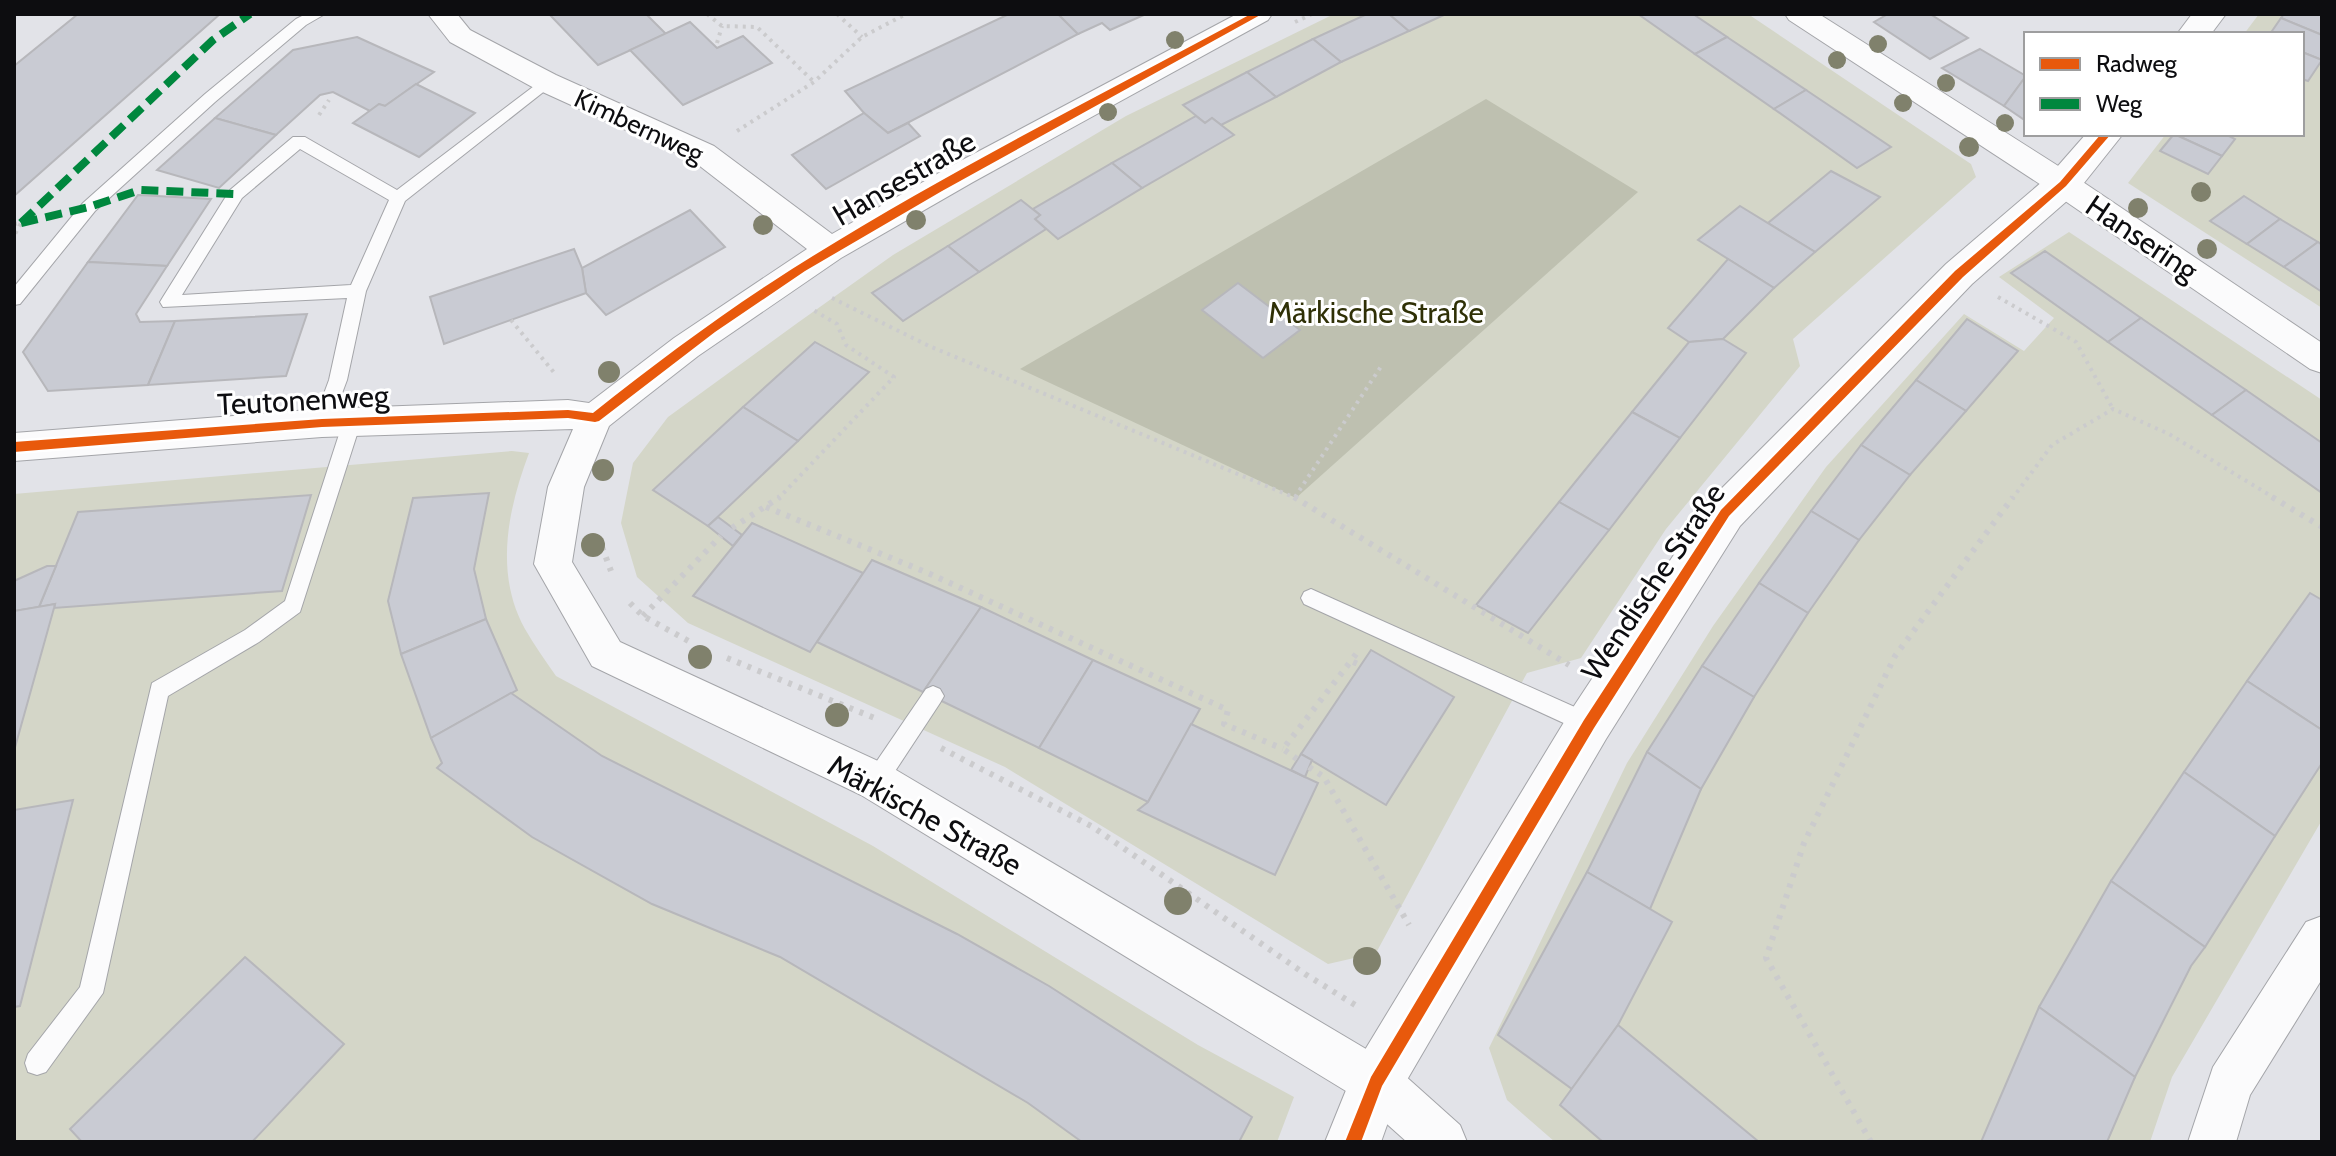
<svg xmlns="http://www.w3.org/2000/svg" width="2336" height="1156" viewBox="0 0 2336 1156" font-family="Cabin,sans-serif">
<rect width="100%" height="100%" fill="#e2e3e8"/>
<!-- green -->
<g fill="#d4d6c8">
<polygon points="1334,14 1748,14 1971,164 1976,177 1793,339 1800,366 1666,529 1581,658 1527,673 1376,953 1328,964 1005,767 688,623 637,577 621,523 633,463 668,417 796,324 893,255 1126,116"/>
<polygon points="2259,14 2322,14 2322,308 2128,183 2166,134 2302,134 2302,34 2244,34"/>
<polygon points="2069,232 2322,400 2322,820 2172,1077 2150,1142 1555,1142 1507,1100 1489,1048 1627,763 1713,626 1826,467 1964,314 2024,351 2054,318 1999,277"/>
<path d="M 512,451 L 529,453 C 508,509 494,573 525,629 C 534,645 545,660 556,676 L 873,846 L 1198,1045 L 1294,1097 L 1277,1142 L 14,1142 L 14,494 Z"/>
</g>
<!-- forest -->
<polygon fill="#bec0b0" points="1486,99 1638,192 1296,498 1020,369"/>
<!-- building -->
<g fill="#c9cbd3" stroke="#b7b7bb" stroke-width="2">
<polygon points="78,14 220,14 14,196 14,66"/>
<polygon points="549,14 646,14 666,34 598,65"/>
<polygon points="1009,14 1058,14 1078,34 888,133 864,113 845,91"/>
<polygon points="1058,14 1146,14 1110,30 1102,23 1078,34"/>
<polygon points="1367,14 1389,14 1409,31 1341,62 1313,39"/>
<polygon points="1389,14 1446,14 1409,31"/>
<polygon points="1638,14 1693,14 1727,37 1695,54"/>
<polygon points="1888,14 1930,14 1968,38 1930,59 1874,22"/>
<polygon points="2284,14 2322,14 2322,35 2281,18"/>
<polygon points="2281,18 2322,35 2322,60 2302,52 2302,34 2270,34"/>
<polygon points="690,22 717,48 743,36 772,63 683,105 630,50"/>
<polygon points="357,37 434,72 385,106 379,104 370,111 333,92 320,95 276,135 215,118 293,50"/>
<polygon points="1727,37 1806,90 1774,109 1695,54"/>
<polygon points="1313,39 1341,62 1276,97 1247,72"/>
<polygon points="1980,49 2026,76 2004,106 1942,68"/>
<polygon points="2302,52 2322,60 2308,81 2302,79"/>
<polygon points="1247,72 1276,97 1221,125 1212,118 1205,123 1183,105"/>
<polygon points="2026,76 2026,121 2004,106"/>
<polygon points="416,84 475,113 419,157 353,123 379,104 385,106"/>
<polygon points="1806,90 1891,147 1857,168 1774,109"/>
<polygon points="864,113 888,133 908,123 920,136 826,189 792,155"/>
<polygon points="1196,116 1205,123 1212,118 1234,135 1142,188 1112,163"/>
<polygon points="215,118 276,135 219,188 157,170"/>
<polygon points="2174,134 2225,134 2235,139 2222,156"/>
<polygon points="2174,134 2222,156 2208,174 2160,151"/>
<polygon points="1112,163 1142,188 1058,239 1035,219 1040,215 1033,209"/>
<polygon points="1831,171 1880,197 1815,252 1768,223"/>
<polygon points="138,195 211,199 167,266 88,262"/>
<polygon points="2244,196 2280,219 2247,244 2210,221"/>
<polygon points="1021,200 1040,215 1035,219 1046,229 979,272 948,246"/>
<polygon points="1740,206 1815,252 1774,288 1698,240"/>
<polygon points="690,210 725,247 606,315 586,293 582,268"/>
<polygon points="2280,219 2318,242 2284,267 2247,244"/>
<polygon points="2318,242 2322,245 2322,292 2284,267"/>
<polygon points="948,246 979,272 903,321 872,293"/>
<polygon points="574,249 582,268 586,293 444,344 430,297"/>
<polygon points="2045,251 2141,318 2108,342 2011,273"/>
<polygon points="1728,259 1774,288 1723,339 1689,342 1668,328"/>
<polygon points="88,262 167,266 136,314 140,322 175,321 148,385 48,391 23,352"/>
<polygon points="1238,283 1300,330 1263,358 1202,310"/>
<polygon points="307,314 286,376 148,385 175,321"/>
<polygon points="2141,318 2246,390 2212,415 2108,342"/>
<polygon points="1967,319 2018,351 1966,411 1916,380"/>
<polygon points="1723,339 1746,353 1680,438 1632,412 1689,342"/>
<polygon points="815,342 869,372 798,441 743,407"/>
<polygon points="1916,380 1966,411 1910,475 1861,445"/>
<polygon points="2246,390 2322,443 2322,493 2212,415"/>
<polygon points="743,407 798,441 708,526 653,490"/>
<polygon points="1632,412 1680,438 1609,530 1559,502"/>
<polygon points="1861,445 1910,475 1859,540 1811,511"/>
<polygon points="489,493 474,569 486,619 401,654 388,601 413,498"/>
<polygon points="311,495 282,591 54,608 55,604 39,607 78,512"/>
<polygon points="1559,502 1609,530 1528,633 1476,605"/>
<polygon points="1811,511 1859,540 1808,613 1759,583"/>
<polygon points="718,517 742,535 733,546 708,526"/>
<polygon points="752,523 863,573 810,652 693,596"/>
<polygon points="872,560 981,607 923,692 817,642"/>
<polygon points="47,566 56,566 39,607 14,611 14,581"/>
<polygon points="1759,583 1808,613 1754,697 1702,666"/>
<polygon points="2310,593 2322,600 2322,730 2247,681"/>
<polygon points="55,604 54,608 14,751 14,611"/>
<polygon points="981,607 1093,660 1039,748 923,692"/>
<polygon points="486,619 517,690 431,738 401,654"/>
<polygon points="1371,650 1454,697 1386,805 1301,754"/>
<polygon points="1093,660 1200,709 1148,802 1039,748"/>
<polygon points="1702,666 1754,697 1701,789 1647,752"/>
<polygon points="2247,681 2322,730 2322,763 2275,836 2184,772"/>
<polygon points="511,693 602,756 957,934 1049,986 1252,1117 1239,1142 1082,1142 1028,1103 780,957 652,904 532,837 437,768 442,763 431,738"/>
<polygon points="1191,724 1318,783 1275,875 1138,810 1148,802"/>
<polygon points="1647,752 1701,789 1650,909 1587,872"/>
<polygon points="1301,754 1312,760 1305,777 1291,770"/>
<polygon points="2184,772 2275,836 2205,947 2111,881"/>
<polygon points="73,800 20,1006 14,1007 14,810"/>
<polygon points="1587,872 1672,922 1618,1025 1572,1089 1498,1035"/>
<polygon points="2111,881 2205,947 2191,966 2135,1077 2039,1007"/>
<polygon points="245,957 344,1044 252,1142 82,1142 70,1129"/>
<polygon points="2039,1007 2135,1077 2107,1142 1981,1142"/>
<polygon points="1618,1025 1759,1142 1603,1142 1560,1105"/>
</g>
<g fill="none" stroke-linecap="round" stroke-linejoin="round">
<!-- lane casing -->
<g stroke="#a4a5a9" stroke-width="2">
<g id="lane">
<polygon points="306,14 325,14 306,25 215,102 95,211 20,304 14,305 14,287 83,203 205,94 296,19"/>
<path d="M 546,77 L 554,82 L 551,86 L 405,201 L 366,291 L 347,380 L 329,428 L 322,430 L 313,423 L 329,380 L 347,298 L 163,307 L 160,302 L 163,297 L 230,190 L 293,137 L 305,137 L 397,190 ZM 300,149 L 389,200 L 351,285 L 182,295 L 242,198 Z"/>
<polygon points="352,415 361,422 300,612 259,642 168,696 103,993 46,1072 37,1075 28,1072 25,1063 28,1054 80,987 152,683 245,630 285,601 343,422"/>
<polygon points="1311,589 1597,717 1600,724 1597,731 1589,734 1581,731 1304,604 1301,598 1304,592"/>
<polygon points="933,686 940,689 944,696 940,703 884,788 876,791 868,788 865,781 868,774 926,689"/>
</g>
</g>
<!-- street casing -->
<g stroke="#a4a5a9" stroke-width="2">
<g id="street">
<polygon points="428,14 457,14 470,30 556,75 714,146 832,234 951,166 1237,14 1272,14 1268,20 973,182 841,258 698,356 643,399 609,426 584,487 572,562 620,642 891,767 1393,1065 1460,1125 1467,1142 1407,1142 1359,1099 861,795 592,666 534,564 548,487 573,429 322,437 14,461 14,433 322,409 568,400 589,403 674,338 807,249 692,160 536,89 450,42"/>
<polygon points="1785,14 1819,14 2074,176 2322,343 2322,373 2310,369 2052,192 1789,20"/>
<polygon points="2322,916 2322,979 2250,1095 2236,1142 2188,1142 2213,1067 2306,922"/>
</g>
</g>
<!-- secondary casing -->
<g stroke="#a4a5a9" stroke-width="2">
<g id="secondary">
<polygon points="2192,14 2226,14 2211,34 2177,34"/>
<polygon points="2086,134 2123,134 2076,193 1972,284 1740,526 1606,739 1397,1097 1381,1142 1325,1142 1357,1063 1572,709 1710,500 1946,264 2050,175"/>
</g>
</g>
<!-- path-far1 -->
<g stroke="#cbcbcd" stroke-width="4" stroke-dasharray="3 5" stroke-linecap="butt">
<polyline points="707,14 722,26 757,27 814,82"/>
<polyline points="837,14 862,37"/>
<polyline points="1295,22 1312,14"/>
<polyline points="717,43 722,26"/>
<polyline points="319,115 329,100"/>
<polyline points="737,131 814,82 862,37 906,14"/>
<polyline points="14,224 21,223 14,236"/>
<polyline points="1998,297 2076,342 2113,409"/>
<polyline points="832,298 929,346 1298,499"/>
<polyline points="511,320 556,375"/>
<polyline points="1295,497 1382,365"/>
<polyline points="778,499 894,377 846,345 837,324 813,310"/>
<polyline points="2012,499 2052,445 2113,409 2169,434 2276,499"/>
</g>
<!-- path -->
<g stroke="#cbcbcd" stroke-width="6" stroke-dasharray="4 7" stroke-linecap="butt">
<polyline points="1294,497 1569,665"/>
<polyline points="2272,497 2322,527"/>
<polyline points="766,507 928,573 1228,710 1224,724 1283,749"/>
<polyline points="732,528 780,497"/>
<polyline points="602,547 611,571"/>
<polyline points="630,603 643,616 692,643"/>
<polyline points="643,616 721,536"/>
<polyline points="1356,654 1351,661 1360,665"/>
<polyline points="727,658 877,719"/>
<polyline points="941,748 1093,827 1305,974 1360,1008"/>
<polyline points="1297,759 1283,749 1351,661"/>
<polyline points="1309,767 1324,777 1409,925"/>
<polyline points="1871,1142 1766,958 1804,843 1895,656 2013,497"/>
</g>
<!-- lane -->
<use href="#lane" fill="#fbfbfc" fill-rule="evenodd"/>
<!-- street -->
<use href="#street" fill="#fbfbfc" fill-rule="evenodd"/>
<!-- secondary -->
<use href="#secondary" fill="#fbfbfc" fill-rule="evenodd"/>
<!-- quiet -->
<g stroke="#00873e" stroke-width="8" stroke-dasharray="17 8" stroke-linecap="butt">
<polyline points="21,223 213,40 250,14"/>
<polyline points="21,223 89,207 140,190 236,194"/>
</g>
<!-- cycleway casing -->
<g stroke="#fff" stroke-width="5">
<g id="cycleway">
<path d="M 1251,14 L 1262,14 L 942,191 L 805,271 L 715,332 L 599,421 L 595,422 L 568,418 L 322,427 L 14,452 L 14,442 L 322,419 L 568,410 L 593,413 C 650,368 708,324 769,284 C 922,184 1090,101 1251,14 Z"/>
<polygon points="2101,134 2111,134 2066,186 1963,277 1729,516 1594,728 1382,1086 1361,1142 1345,1142 1371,1077 1584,720 1721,510 1955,271 2060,182"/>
</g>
</g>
<!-- cycleway -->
<use href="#cycleway" fill="#e8590c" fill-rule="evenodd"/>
</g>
<!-- trees -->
<g fill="#80816c">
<circle cx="1175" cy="40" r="9"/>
<circle cx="1878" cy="44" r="9"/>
<circle cx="1837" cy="60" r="9"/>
<circle cx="1946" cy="83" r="9"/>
<circle cx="1903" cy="103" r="9"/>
<circle cx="1108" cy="112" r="9"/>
<circle cx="2005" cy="123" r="9"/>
<circle cx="1969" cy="147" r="10"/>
<circle cx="2201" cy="192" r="10"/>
<circle cx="2138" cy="208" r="10"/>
<circle cx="916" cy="220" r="10"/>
<circle cx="763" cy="225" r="10"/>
<circle cx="2207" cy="249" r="10"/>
<circle cx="609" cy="372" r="11"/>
<circle cx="603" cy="470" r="11"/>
<circle cx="593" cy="545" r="12"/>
<circle cx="700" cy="657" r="12"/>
<circle cx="837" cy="715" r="12"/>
<circle cx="1178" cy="901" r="14"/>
<circle cx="1367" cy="961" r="14"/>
</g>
<g text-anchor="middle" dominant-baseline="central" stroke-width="6" stroke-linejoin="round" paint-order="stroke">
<!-- far-street labels -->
<g font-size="26" fill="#0d0d10" stroke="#fff">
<text transform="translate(639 126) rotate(25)">Kimbernweg</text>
</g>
<!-- street labels -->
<g font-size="30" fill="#0d0d10" stroke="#fff">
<text transform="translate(904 178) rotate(-30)">Hansestraße</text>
<text transform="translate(2142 238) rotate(34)">Hansering</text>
<text transform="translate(303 400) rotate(-3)">Teutonenweg</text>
<text transform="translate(1653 582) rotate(-56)">Wendische Straße</text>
<text transform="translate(925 815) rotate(29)">Märkische Straße</text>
</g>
<!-- park labels -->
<g font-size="30" fill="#2f3006" stroke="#fff">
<text x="1376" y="312">Märkische Straße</text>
</g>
</g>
<!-- border -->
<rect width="2336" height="1156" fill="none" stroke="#0d0d10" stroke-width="32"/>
<!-- legend -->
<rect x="2024" y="32" width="280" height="104" fill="#ffffff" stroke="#9e9e9f" stroke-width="2"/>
<rect x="2040" y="58" width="40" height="12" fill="#e8590c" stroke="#9e9e9f" stroke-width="2"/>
<text x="2096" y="72" font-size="24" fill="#0d0d10">Radweg</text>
<rect x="2040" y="98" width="40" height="12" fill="#00873e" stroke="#9e9e9f" stroke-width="2"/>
<text x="2096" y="112" font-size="24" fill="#0d0d10">Weg</text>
</svg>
